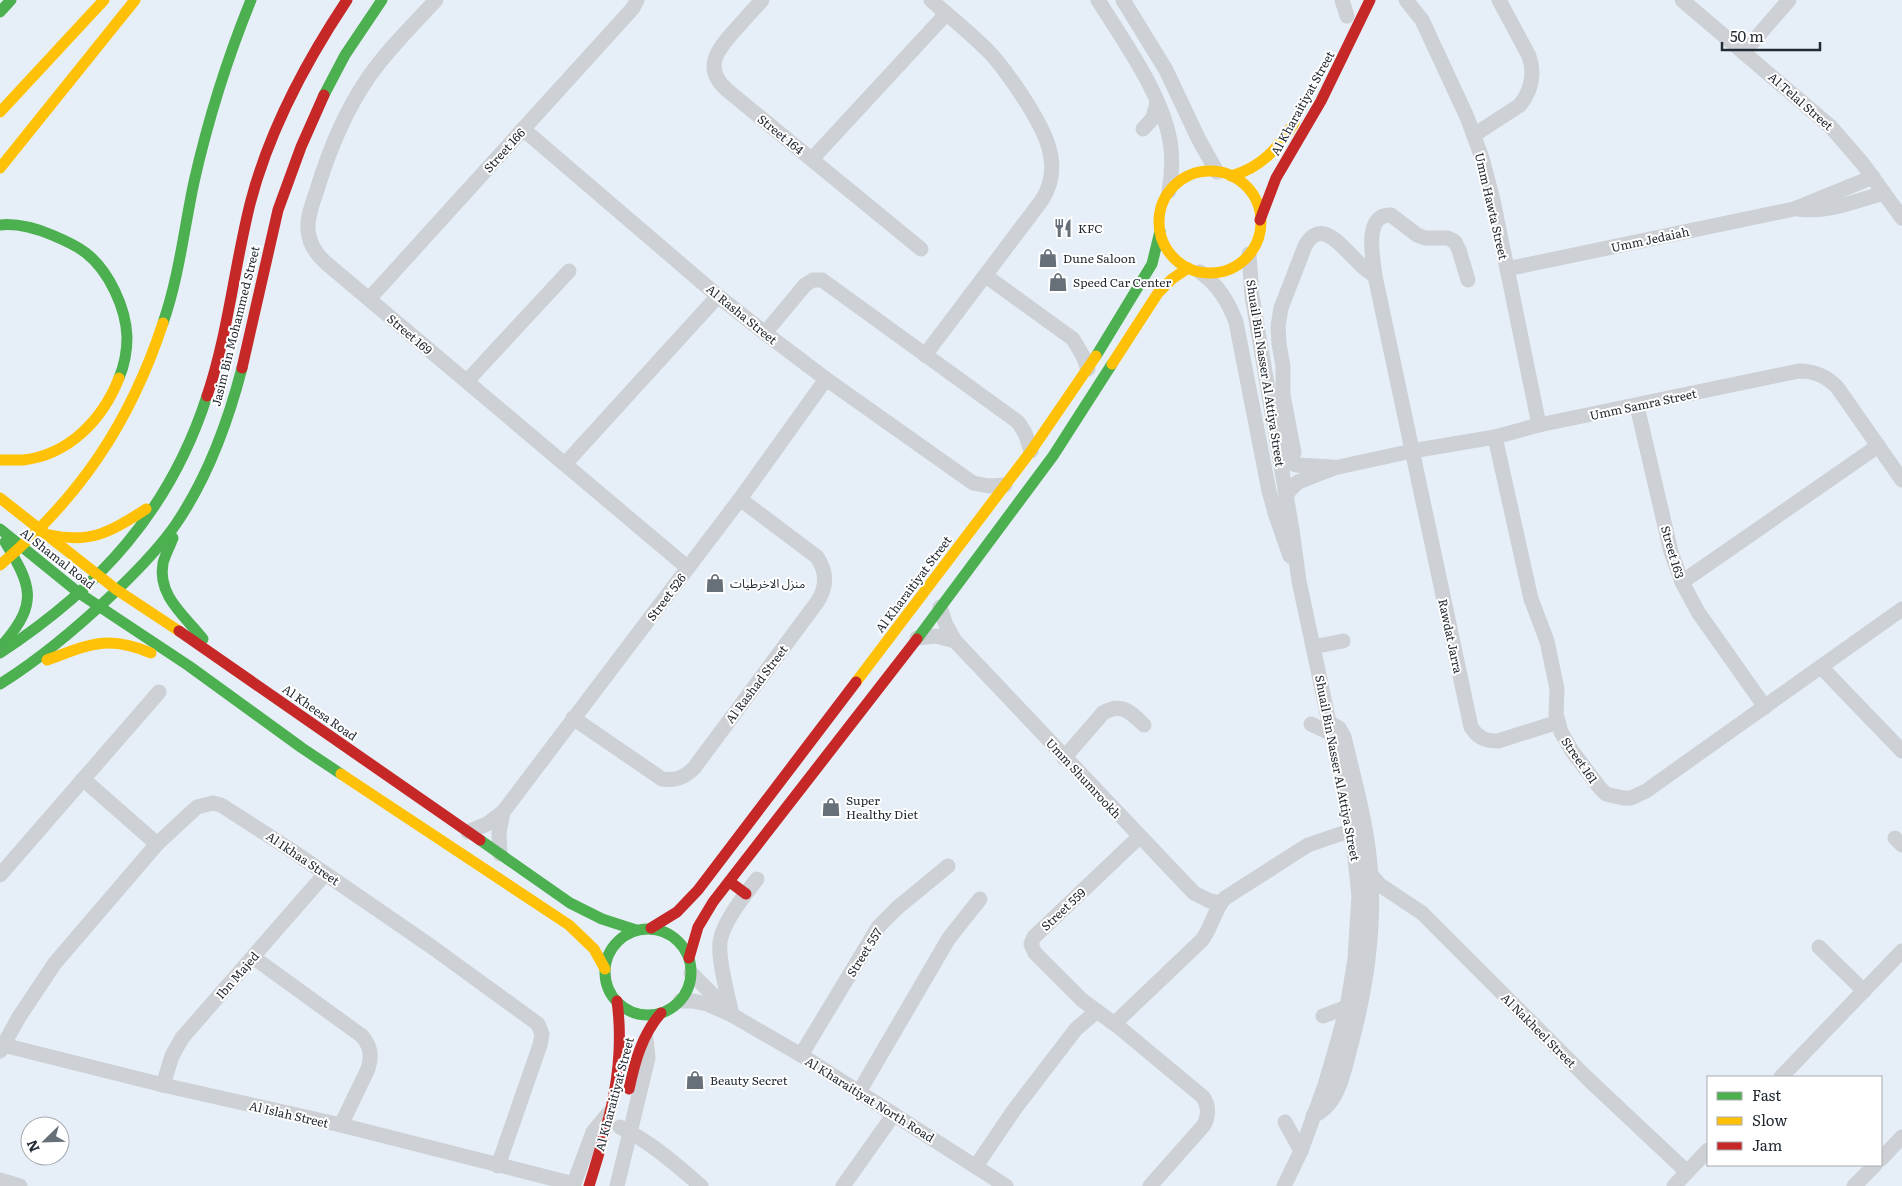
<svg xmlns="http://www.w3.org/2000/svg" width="1902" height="1186" viewBox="0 0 1902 1186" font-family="Literata,'Noto Sans Arabic',serif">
<rect width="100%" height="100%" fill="#e6eff7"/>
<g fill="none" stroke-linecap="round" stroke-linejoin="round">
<!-- street -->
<g stroke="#cdd0d4" stroke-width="15">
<path d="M 436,0 C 413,25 387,50 368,78 C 344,113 328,153 316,193 C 312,205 307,217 308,230 C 309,244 316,254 326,263 L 688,568"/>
<path d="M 762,0 C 753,10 744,20 735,30 C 718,49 702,68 727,90 L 921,249"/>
<path d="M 1098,0 C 1123,40 1162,94 1170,141 C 1173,158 1172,174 1169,191"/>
<polyline points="1123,0 1166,70 1199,140 1217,172"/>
<polyline points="1342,0 1347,16"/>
<polyline points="1406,0 1422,20 1467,117 1482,158 1493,200 1539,425"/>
<polyline points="1682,0 1831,127 1863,164 1902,218"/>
<polyline points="1744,52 1789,0"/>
<polyline points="523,129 718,296 765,333 826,379 973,483 989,486 1005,485"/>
<polyline points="1143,129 1153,118 1157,103"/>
<path d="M 1474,135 L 1520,105 C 1532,90 1535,74 1529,56 L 1499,0"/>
<polyline points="812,159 946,14"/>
<path d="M 1798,209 C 1828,213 1856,201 1884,193"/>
<polyline points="1249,254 1252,296 1292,530 1299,581 1352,830 1359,896 1355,959 1347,1007 1339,1037 1325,1085 1301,1151 1284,1186"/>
<polyline points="1507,269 1794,209 1873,177"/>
<path d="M 1200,272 C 1218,285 1228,301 1236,322 L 1269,491 L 1276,516 L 1290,556"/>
<polyline points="986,276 1073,339 1083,356 1088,369"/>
<path d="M 1468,280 L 1459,250 L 1455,242 L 1448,238 L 1425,238 L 1417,235 L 1391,215 C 1363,213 1373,260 1375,276 L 1471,727 C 1478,738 1485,741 1498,741 L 1558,722"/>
<polyline points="369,299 633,8 637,0"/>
<polyline points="765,333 805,285 813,280 822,280 1018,422 1025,433 1031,451"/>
<path d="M 925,355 L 1042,200 C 1065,164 1043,128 1023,97 C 1013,82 1003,67 991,54 C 973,35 951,18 931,0"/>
<polyline points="467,381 569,271"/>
<polyline points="1637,406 1671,552 1682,582 1698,612 1765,707"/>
<polyline points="1495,437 1531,599 1547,641 1557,689 1556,714 1561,732 1572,751 1600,788 1606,794 1623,798 1631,798 1646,791 1902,609"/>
<path d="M 1294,453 L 1283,395 L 1283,366 L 1279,344 L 1278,326 L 1281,308 L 1305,246 C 1321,216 1343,248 1357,261 C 1362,267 1369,272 1375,276"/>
<polyline points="1280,459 1296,465 1333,467"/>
<polyline points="565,464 718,296"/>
<path d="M 1286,497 L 1289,491 L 1298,482 L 1334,468 L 1412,451 L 1495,437 L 1539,425 L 1799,371 C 1815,371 1826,376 1837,387 L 1902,480"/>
<polyline points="1682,582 1878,446"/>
<polyline points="940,607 946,625 955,641 1194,893 1210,901 1221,903"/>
<polyline points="917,638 936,636 955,641"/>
<polyline points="1313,647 1343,641"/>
<polyline points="1821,667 1902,751"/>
<path d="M 573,718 L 662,779 C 675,781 684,778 694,768 L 818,601 C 827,586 827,572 817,557 L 740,499"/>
<polyline points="1311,724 1332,734"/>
<path d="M 1064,758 L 1103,713 C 1121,702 1131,712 1144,725"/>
<polyline points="83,779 157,844"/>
<polyline points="468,832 487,824 503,812 740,499 826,379"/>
<path d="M 1139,837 L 1034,937 L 1031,944 L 1035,953 L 1082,1000 L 1120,1028 L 1203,1097 C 1209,1106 1209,1115 1204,1125 L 1150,1186"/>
<polyline points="1895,838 1902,845"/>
<polyline points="500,854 499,833 503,812"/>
<polyline points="0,875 159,692"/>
<polyline points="1371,875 1380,885 1422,913 1587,1078 1687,1172"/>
<polyline points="1819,947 1864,991"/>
<path d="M 253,957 L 362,1036 C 371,1047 372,1056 368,1069 L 341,1125"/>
<polyline points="691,973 728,1010"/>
<polyline points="680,1001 693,1001 707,1004 732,1015 801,1055 1006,1186"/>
<path d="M 732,1015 C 728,995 718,962 720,942 C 723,922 744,896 757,879"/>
<polyline points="1323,1016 1347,1007"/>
<path d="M 1115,1023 L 1202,940 C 1212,927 1214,910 1225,898 L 1308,845 L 1352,830"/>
<polyline points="3,1045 163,1085 341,1125 574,1184"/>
<polyline points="0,1051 19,1017 55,963 157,844 197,807 213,803 221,805 291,850 432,947 538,1024 542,1034 540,1045 498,1166"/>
<polyline points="801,1055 879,926 897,908 948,866"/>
<polyline points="1781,1077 1902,951"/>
<polyline points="163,1085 172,1056 182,1038 325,874"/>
<polyline points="859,1092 949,938 980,899"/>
<path d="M 1313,1116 C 1337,1106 1343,1076 1349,1052 C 1366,991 1376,928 1370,864 C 1366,821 1354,779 1344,737 L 1339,728 L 1330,723"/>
<polyline points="1285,1122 1301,1151"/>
<path d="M 620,1127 C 651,1142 675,1164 701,1186"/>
<polyline points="1881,1159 1902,1137"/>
<polyline points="976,1166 1014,1110 1076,1029 1097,1011"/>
<polyline points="0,1180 20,1186"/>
<polyline points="573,1186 593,1132 608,1114"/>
<polyline points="617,1186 648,1058 646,1039"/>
<polyline points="843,1186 894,1114"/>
<polyline points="1674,1186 1708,1150"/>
<polyline points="1854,1186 1875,1165"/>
</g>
<!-- fast -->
<g stroke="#4caf50" stroke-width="11">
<polyline points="0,12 11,0"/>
<polyline points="324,95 345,55 382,0"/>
<path d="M 0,225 C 18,223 35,228 52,235 C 64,240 76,245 86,253 C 109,271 126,308 127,337 C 127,351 124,366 119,378"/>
<path d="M 163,323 C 179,277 184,229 194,182 C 208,120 227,59 251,0"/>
<polyline points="1096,356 1152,264 1160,231"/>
<polyline points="0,529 79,593 189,666 302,748 341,774"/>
<path d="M 173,538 C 170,546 165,555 163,563 C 157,596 185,616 203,639"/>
<polyline points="917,639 1053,456 1112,364"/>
<path d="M 4,643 C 39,602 31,585 5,542"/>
<path d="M 0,653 C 99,588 170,511 207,396"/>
<path d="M 0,684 C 42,658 79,626 115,592 C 137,571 159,549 176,524 C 208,477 228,422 242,368"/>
<polyline points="480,840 570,903 602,919 636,930"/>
<circle cx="648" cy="972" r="43"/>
</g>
<!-- slow -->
<g stroke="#ffc107" stroke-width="11">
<polyline points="0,112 104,0"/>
<polyline points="0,168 135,0"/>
<circle cx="1210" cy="222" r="51"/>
<path d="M 1231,176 C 1261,168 1278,148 1294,123"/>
<polyline points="1112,364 1158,293 1172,279 1188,268"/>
<path d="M 0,460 C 8,460 16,460 23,460 C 69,455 103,419 119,378"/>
<polyline points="0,498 117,590 179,631"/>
<path d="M 50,535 C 91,544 113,531 146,509"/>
<path d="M 0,565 C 80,497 130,423 163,323"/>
<path d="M 47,660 C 89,645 107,634 151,653"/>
<polyline points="856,682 1031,451 1096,356"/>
<polyline points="341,774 569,925 594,949 605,969"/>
</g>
<!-- jam -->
<g stroke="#c62828" stroke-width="11">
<polyline points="1260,220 1276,178 1321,101 1370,0"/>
<polyline points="242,368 278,210 301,147 324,95"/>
<path d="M 207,396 C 228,334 234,268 250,204 C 269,130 305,63 347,0"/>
<polyline points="179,631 480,840"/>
<polyline points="730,882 746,894"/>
<polyline points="651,928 677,912 698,890 856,682"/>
<polyline points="689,958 698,927 713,902 917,639"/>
<path d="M 629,1089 C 635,1061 642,1035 661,1013"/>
<path d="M 589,1186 C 609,1122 626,1068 617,1001"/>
</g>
</g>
<!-- icons -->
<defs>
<g id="restaurant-bare" transform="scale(1.5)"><path d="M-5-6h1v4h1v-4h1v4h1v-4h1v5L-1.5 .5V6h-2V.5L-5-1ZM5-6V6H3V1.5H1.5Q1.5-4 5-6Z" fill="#677078" stroke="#fff" stroke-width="2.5" paint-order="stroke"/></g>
<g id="shop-bare" transform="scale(1.5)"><path d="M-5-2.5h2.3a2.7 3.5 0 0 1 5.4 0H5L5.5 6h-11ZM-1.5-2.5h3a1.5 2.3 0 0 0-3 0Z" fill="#677078" stroke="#fff" stroke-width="2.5" paint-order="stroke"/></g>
</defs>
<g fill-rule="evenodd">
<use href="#restaurant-bare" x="1063" y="228"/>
<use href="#shop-bare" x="1048" y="258"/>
<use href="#shop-bare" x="1058" y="282"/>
<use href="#shop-bare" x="715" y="583"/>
<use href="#shop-bare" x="831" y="807"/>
<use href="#shop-bare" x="695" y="1080"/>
</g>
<g text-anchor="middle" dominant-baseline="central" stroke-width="4" stroke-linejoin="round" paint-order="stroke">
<!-- street labels -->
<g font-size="12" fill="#222b34" stroke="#fff">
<text transform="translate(1801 101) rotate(41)">Al Telal Street</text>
<text transform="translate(1302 103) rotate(-61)">Al Kharaitiyat Street</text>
<text transform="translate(781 134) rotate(39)">Street 164</text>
<text transform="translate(504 150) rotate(-48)">Street 166</text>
<text transform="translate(1492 206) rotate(77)">Umm Hawta Street</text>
<text transform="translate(1650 239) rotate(-12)">Umm Jedaiah</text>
<text transform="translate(742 314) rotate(39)">Al Rasha Street</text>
<text transform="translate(235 326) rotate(-76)">Jasim Bin Mohammed Street</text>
<text transform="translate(410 334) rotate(40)">Street 169</text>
<text transform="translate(1266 373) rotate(81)">Shuail Bin Nasser Al Attiya Street</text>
<text transform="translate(1643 404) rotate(-12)">Umm Samra Street</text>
<text transform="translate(1673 552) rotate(74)">Street 163</text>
<text transform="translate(58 558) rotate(38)">Al Shamal Road</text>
<text transform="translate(913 584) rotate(-53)">Al Kharaitiyat Street</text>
<text transform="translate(666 597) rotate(-53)">Street 526</text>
<text transform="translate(1451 636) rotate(78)">Rawdat Jarra</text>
<text transform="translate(756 684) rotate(-53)">Al Rashad Street</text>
<text transform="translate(320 712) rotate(35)">Al Kheesa Road</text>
<text transform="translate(1580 760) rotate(55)">Street 161</text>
<text transform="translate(1338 768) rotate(79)">Shuail Bin Nasser Al Attiya Street</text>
<text transform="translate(1084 778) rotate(47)">Umm Shumrookh</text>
<text transform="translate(303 858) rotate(34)">Al Ikhaa Street</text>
<text transform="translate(1063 909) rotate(-43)">Street 559</text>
<text transform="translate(864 952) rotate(-58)">Street 557</text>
<text transform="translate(237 975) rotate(-49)">Ibn Majed</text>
<text transform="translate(1539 1030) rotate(45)">Al Nakheel Street</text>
<text transform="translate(614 1094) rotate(-75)">Al Kharaitiyat Street</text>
<text transform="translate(870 1099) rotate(32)">Al Kharaitiyat North Road</text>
<text transform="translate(289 1114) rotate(13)">Al Islah Street</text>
</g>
<!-- poi labels -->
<g font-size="12" fill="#222b34" stroke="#fff" text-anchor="start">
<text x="1078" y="228">KFC</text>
<text x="1063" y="258">Dune Saloon</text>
<text x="1073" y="282">Speed Car Center</text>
<text x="730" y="583">منزل الاخرطيات</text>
<text x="846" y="800">Super<tspan x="846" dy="14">Healthy Diet</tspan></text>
<text x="710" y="1080">Beauty Secret</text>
</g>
</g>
<!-- legend -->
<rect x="1707" y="1076" width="175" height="90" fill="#ffffff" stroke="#a7aaae"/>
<rect x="1717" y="1092" width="25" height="8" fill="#4caf50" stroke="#a7aaae"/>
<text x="1752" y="1101" font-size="15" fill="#222b34">Fast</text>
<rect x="1717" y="1117" width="25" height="8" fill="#ffc107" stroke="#a7aaae"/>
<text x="1752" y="1126" font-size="15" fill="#222b34">Slow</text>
<rect x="1717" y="1142" width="25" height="8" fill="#c62828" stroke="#a7aaae"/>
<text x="1752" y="1151" font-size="15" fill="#222b34">Jam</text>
<!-- north arrow -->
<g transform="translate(45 1141) rotate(247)"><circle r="24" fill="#ffffff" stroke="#a7aaae"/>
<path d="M0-4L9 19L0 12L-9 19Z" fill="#677078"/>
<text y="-8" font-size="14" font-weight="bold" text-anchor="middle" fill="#222b34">N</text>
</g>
<!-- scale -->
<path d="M1722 42v8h98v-8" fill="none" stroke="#222b34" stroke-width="2.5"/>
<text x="1730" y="42" font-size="15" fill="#222b34" stroke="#ffffff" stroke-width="4" paint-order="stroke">50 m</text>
</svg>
